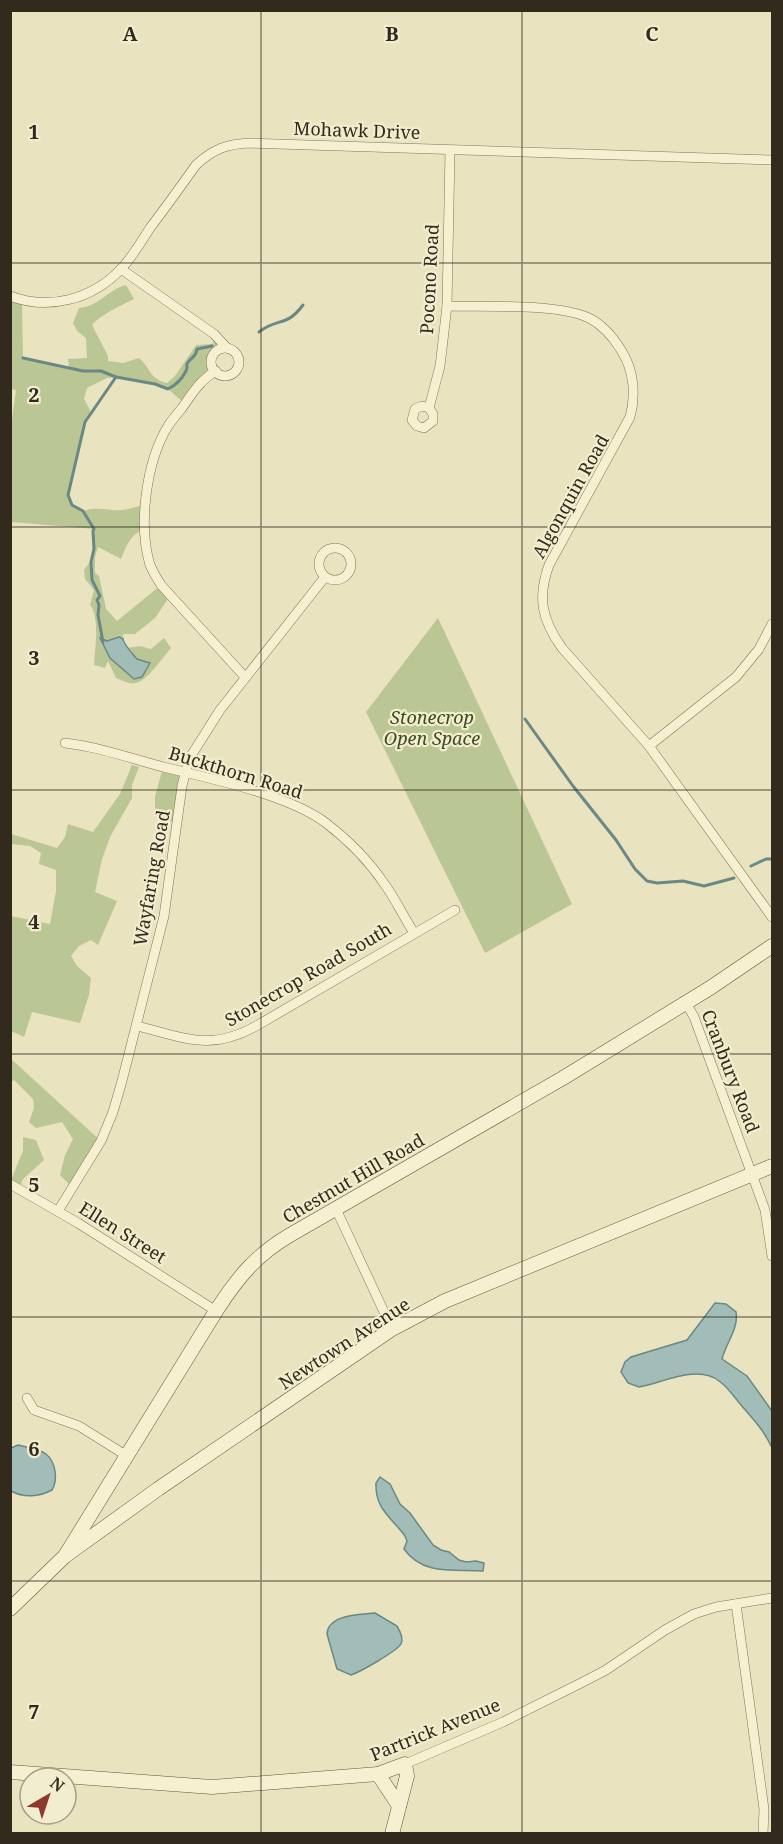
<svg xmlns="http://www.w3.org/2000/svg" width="783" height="1844" viewBox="0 0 783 1844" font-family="'Noto Serif',serif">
<rect width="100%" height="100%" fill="#eae3bf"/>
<!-- green -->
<g fill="#bac794">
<path d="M 126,285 L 134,299 C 123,304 99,316 92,325 L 108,356 L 108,361 L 123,363 L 139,358 C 151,368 149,379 167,383 L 175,376 L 196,345 L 213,344 L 214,334 L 222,348 C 212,353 209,362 216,371 L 185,404 L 168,389 L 140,381 L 116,377 L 107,378 L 87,388 L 84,399 L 92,414 L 85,422 L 71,481 L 69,500 L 72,505 L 83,511 C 97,506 108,511 122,510 C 130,509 138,506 146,504 L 145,530 C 131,532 126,547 121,559 L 98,547 L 95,557 L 95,573 L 99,576 L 106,609 L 117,621 L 161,585 L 170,596 L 155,618 L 135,634 L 123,634 L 124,643 L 128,648 L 140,646 L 151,649 L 164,638 L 171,648 C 163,657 147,681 136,683 C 129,685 122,680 116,678 L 108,661 L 105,668 L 94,665 C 95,650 100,616 90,605 L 94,590 L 85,579 L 84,570 C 98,554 90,546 94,529 L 11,522 L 11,427 L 16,390 L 11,389 L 10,304 L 13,297 L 22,301 L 23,358 L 69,367 L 68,359 L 87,358 L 86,338 L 77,331 L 73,323 L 79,308 C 98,307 109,289 126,285 Z"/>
<polygon points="438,618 572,904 485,953 366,712"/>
<polygon points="132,765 139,767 132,785 132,798 110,837 102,859 95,892 117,901 98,945 91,940 79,946 71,956 77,966 91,978 89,995 80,1023 32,1012 24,1037 11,1031 11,916 50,924 56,891 56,870 39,864 41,853 30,846 11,844 11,834 57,848 65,837 68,824 93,832 120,794"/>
<polygon points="163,767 184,772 178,825 155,814 155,797"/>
<polygon points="11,1059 101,1141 73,1188 60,1175 65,1155 73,1139 62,1122 36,1128 29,1122 34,1108 33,1099 14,1080 11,1082"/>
<polygon points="23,1137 36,1140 44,1160 23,1179 19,1189 11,1184 11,1180 23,1151"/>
</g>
<!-- water -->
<g fill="#a2bcb8" stroke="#6a8986" stroke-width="1.5">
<path d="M 119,637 L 123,639 C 124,645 133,654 137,659 L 150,663 L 142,677 L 134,679 L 110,658 L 100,638 L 107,641 Z"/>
<path d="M 715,1303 L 726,1304 L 736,1312 C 739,1328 726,1343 722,1359 L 747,1376 L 772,1411 L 772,1446 L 771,1446 C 764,1430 752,1418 741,1405 C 734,1397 728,1387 719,1381 C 698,1364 662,1383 639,1387 L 628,1383 L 621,1372 L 625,1362 L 631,1357 L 687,1340 Z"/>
<path d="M 18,1445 C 26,1447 39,1449 46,1454 C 56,1462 58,1480 52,1490 C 39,1497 24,1498 11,1491 L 11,1448 Z"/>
<path d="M 380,1477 L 390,1484 L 400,1504 L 410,1513 L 433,1545 L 441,1550 L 449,1552 L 459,1560 L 466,1562 L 476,1561 L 484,1563 L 483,1571 C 455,1569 423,1576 404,1549 L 407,1541 L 405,1536 C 391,1517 375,1509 376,1483 Z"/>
<path d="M 375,1613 L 397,1626 C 400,1631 404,1638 401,1644 C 397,1651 360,1672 351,1675 L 337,1669 L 327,1634 C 328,1614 360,1615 375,1613 Z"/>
</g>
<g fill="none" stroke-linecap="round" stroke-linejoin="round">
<!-- stream -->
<g stroke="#6a8986" stroke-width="3">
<path d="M 259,332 C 278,317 286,328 303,305"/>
<polyline points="23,358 83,371 101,371 116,377"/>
<path d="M 103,642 L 98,615 L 99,605 L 97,600 L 100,596 L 92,580 L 91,562 L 94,549 L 93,531 L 94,529 L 83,511 L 72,505 L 68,495 L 85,422 L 116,377 L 155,384 L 168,389 C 176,385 182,379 186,371 C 189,364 184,367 189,361 C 193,356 196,357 197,349 L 212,346"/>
<polyline points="525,719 573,786 616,840 635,869 647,881 657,883 683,881 704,886 734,878"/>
<polyline points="751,866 766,859 772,859"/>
</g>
<!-- street casing -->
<g stroke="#827459" stroke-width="10">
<g id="street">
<polyline points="121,269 214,334 227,348"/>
<path d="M 10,296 C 49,311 92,299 120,270 C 132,258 141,242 150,228 C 166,207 181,186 196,165 C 213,149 227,144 250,143 L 772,160"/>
<path d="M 447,306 C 485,307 557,303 589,318 C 603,325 613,337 621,350 C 634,370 636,395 630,417 L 549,565 C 537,598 542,620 562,648 L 649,746 L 772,917"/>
<circle cx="225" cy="362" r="14"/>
<path d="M 216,371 C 200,380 192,394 182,408 C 177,414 172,420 168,426 C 146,462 138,525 150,565 C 153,572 157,579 161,585 L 245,677"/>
<polyline points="429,408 422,406 415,409 412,420 417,426 424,428 433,421 433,414 429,408 440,366 447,306 450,151"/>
<circle cx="335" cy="564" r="16"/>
<path d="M 65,743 C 99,747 130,758 163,767 C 209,778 289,795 326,823 C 348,840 368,860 383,882 C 395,898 403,916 414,933"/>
<polyline points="649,746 736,677 759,649 772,624"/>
<polyline points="686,1003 694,1017 765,1210 772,1256"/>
<path d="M 137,1026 C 186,1038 211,1052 258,1025 L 455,910"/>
<polyline points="10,1184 78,1223 216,1311"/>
<polyline points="336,1209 392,1329"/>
<polyline points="58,1211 101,1141 113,1112 122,1081 164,916 182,786 189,759 220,710 325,577"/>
<polyline points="27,1398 34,1410 79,1426 127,1456"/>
<polyline points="736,1604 764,1809 763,1834"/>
<polyline points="405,1764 503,1722 581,1683 606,1670 665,1630 694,1614 716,1607 772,1598"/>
</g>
</g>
<!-- secondary casing -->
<g stroke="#63553c" stroke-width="15">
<g id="secondary">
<path d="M 65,1556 L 216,1311 C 238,1277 256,1255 290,1235 L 563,1078 L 710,988 L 772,946"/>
<polyline points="10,1609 65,1556 158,1489 392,1329 445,1301 772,1166"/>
<polyline points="10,1772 212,1787 378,1774 405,1764 407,1776 392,1834"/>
<polyline points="378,1774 399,1806"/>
</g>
</g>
<!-- street -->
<use href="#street" stroke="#f6f0d1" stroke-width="9"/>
<!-- secondary -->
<use href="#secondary" stroke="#f6f0d1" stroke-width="14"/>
</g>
<!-- grid -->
<path fill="none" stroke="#322a1c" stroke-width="1.5" stroke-opacity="0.55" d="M 261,10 L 261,1834M 522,10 L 522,1834M 10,263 L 772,263M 10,527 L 772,527M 10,790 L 772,790M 10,1054 L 772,1054M 10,1317 L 772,1317M 10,1581 L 772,1581"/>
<g text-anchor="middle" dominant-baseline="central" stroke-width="4.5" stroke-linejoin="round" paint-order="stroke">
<!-- street labels -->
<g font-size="18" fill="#322a1c" stroke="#f2edce">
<text transform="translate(357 130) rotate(2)">Mohawk Drive</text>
<text transform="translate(429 279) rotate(-87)">Pocono Road</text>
<text transform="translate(570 496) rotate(-61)">Algonquin Road</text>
<text transform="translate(236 772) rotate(17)">Buckthorn Road</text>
<text transform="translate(151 878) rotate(-80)">Wayfaring Road</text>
<text transform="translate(308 974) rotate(-30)">Stonecrop Road South</text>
<text transform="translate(731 1071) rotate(69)">Cranbury Road</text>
<text transform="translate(353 1178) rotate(-30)">Chestnut Hill Road</text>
<text transform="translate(123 1232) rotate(32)">Ellen Street</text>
<text transform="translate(344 1343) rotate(-33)">Newtown Avenue</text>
<text transform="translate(435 1729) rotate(-22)">Partrick Avenue</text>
</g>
<!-- park labels -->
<g font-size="18" font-style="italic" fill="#3d4d24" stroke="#f2edce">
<text x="432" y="717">Stonecrop<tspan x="432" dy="21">Open Space</tspan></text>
</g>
</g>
<g font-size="20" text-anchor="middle" font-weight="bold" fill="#322a1c" stroke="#f2edce" stroke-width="4.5" stroke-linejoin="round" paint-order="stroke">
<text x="130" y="41">A</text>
<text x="392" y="41">B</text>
<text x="652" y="41">C</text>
<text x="34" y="139">1</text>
<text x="34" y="402">2</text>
<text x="34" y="665">3</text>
<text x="34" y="929">4</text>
<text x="34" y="1192">5</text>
<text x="34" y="1456">6</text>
<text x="34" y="1719">7</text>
</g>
<!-- border -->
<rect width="783" height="1844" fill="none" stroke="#322a1c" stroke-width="24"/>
<!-- north arrow -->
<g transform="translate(48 1796) rotate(39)"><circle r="28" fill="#f2edce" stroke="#a59f87" stroke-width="1.5"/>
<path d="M0-4.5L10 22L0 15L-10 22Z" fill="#8d392d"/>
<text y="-9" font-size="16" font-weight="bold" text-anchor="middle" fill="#322a1c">N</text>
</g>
</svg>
